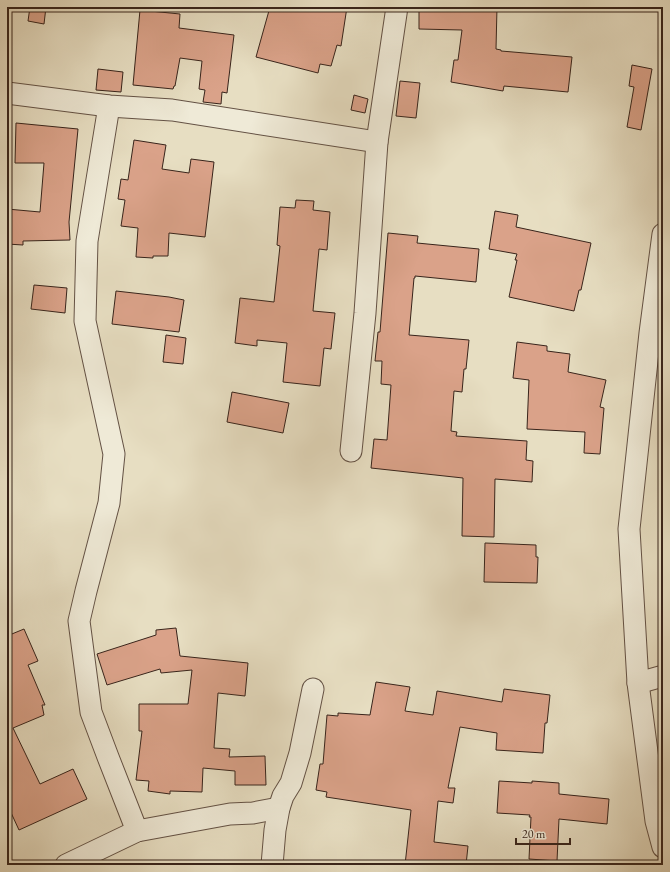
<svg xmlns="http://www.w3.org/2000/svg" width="670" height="872" viewBox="0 0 670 872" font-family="'EB Garamond',serif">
<rect width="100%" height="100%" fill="#e7dec2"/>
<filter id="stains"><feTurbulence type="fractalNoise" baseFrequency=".005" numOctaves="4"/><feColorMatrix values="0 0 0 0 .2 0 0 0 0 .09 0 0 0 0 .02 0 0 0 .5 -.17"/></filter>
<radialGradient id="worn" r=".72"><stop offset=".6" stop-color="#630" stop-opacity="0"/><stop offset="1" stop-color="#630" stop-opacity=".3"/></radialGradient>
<!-- building -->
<g fill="#daa289" stroke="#38241b">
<polygon points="30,7 46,7 44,24 28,21"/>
<polygon points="270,7 347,7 341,46 337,45 331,66 320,64 318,73 256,57"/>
<polygon points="419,7 497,7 496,49 501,50 501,51 572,57 568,92 504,86 503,91 451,82 454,60 458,60 462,30 419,29"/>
<polygon points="140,10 180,14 179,28 234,35 227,93 222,92 221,104 203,102 205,90 199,89 202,61 180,58 175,86 174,86 173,89 133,85"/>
<polygon points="632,65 652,69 641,130 627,127 634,87 629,86"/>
<polygon points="98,69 123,72 121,92 96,90"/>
<polygon points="400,81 420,83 416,118 396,116"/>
<polygon points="354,95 368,99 365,113 351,110"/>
<polygon points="16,123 78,129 69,222 70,240 23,241 23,245 7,244 7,209 40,212 44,163 15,163"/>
<polygon points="134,140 166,145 162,169 189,173 191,159 214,162 205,237 169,233 168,256 153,256 153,258 136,257 138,228 121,226 125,200 118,199 121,179 128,180"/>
<polygon points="296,200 314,201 313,210 330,212 327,250 319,249 313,311 335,313 331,349 324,348 320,386 283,382 287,343 257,340 257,346 235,343 240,298 274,302 280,246 277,245 280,207 295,208"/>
<polygon points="495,211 518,215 516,227 591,243 581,290 579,290 574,311 509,297 517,260 515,260 517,254 489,249"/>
<polygon points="388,233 418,236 417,243 479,249 476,282 415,276 415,278 414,278 409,335 469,340 466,369 464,369 462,392 454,391 451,431 457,432 456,436 527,441 526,460 533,461 532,482 495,479 494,537 462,536 463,478 371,468 374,439 387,440 391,385 381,384 382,361 375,361 378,332 380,332"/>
<polygon points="34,285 67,288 65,313 31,309"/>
<polygon points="116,291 169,297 184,300 179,332 112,324"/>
<polygon points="166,335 186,338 183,364 163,362"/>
<polygon points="517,342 547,346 547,351 570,354 568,372 606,380 600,407 604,408 600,454 584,453 585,432 527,429 529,380 513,378"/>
<polygon points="232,392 289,403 283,433 227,422"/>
<polygon points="485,543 536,545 536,557 538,557 537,583 484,582"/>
<polygon points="176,628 180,656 248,663 245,696 218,693 214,748 230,749 229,757 265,756 266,785 235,785 235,771 203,768 202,792 170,791 170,794 148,791 149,781 136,780 142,731 139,731 139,704 188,704 192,670 161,673 160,669 107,685 97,654 156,635 156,630"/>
<polygon points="24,629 38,661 28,665 45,705 42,705 44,715 13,728 40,784 73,769 87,799 19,830 7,804 7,636"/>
<polygon points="376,682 410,687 405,711 433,715 437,691 502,702 504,689 550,695 547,723 545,723 543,753 496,750 497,733 460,727 448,788 455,788 453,803 438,801 434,842 468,846 466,865 405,865 411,810 326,797 327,792 316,790 320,764 323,764 327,715 338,716 338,713 370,715"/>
<polygon points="499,781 532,783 532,781 559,783 559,794 609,799 607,824 559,819 557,861 529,859 531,817 529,817 530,815 497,813"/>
</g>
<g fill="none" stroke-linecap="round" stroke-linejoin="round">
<!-- minor casing -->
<g stroke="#645245" stroke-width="23">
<g id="minor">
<polyline points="7,93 109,106 172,110 377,142"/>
<polyline points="109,106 87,241 85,321 114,454 109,503 86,591 79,621 91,712 108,757 137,831"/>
<polyline points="663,234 650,333 629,529 638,683 656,821 663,847"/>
<polyline points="351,451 365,313 377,142 397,7"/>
<polyline points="638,683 663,676"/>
<polyline points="66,865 137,831 230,814 253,813 279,808"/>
<polyline points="272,865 275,830 279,808 283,796 291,783 300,753 313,689"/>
</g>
</g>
<!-- minor -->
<use href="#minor" stroke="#efead7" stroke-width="21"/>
</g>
<!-- margin -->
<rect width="670" height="872" fill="none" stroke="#e7dec2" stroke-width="24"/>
<rect x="8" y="8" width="654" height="856" fill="none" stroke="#38241b" stroke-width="2"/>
<rect x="12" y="12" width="646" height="848" fill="none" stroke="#38241b"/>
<!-- scale -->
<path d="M516 838v6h54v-6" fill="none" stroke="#38241b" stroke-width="2"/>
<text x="522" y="838" font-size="12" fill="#38241b" stroke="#efead7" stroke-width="3" paint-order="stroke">20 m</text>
<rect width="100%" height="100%" filter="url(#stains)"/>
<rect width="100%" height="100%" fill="url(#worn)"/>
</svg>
